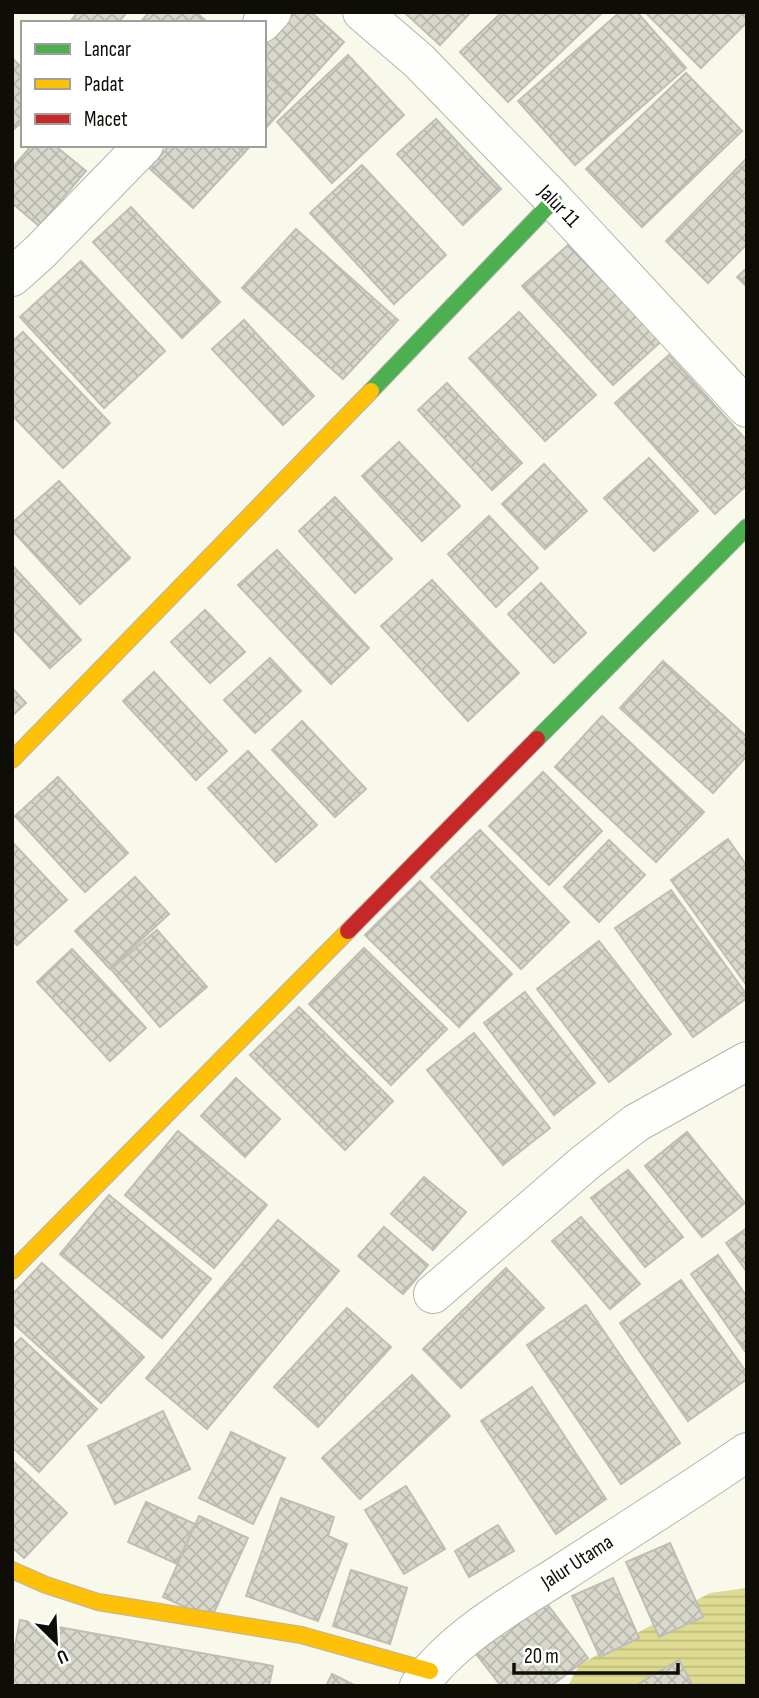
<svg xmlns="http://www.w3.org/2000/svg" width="759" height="1698" viewBox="0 0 759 1698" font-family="'Sofia Sans Condensed',sans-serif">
<defs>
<pattern id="water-rules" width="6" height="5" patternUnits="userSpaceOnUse" patternTransform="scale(1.75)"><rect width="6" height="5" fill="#dfdc91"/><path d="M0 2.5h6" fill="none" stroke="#bebc7c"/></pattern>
<pattern id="building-cross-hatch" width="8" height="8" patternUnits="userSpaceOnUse" patternTransform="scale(1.75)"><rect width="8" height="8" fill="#d8d8cd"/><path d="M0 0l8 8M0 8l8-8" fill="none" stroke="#b8b8af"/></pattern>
</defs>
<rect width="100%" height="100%" fill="#f8f8eb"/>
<!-- water -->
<polygon fill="url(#water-rules)" points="747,1588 747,1686 568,1686 579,1665 710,1593"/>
<!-- building -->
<g fill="url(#building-cross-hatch)" stroke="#bebeb5" stroke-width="2">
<polygon points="78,12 127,12 118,23 69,23"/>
<polygon points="149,12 196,12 208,23 140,23"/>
<polygon points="292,12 311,12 344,42 293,98 264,72 264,42"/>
<polygon points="404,12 471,12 440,45"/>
<polygon points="502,12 603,12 508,102 460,52"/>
<polygon points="620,12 637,12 686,68 575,165 518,101"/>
<polygon points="645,12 747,12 747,22 701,68"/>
<polygon points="348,55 404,115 332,183 277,122"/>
<polygon points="12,58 23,69 23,121 12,131"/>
<polygon points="264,72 293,98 264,130"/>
<polygon points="686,73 742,131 642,227 586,169"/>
<polygon points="436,119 501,189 463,225 397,154"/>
<polygon points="32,145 54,145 86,171 39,226 12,203 12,168"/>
<polygon points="170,145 236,145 244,153 193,208 149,168"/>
<polygon points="236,145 251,145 244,153"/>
<polygon points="747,158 747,244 708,283 666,241"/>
<polygon points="362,165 446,255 394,304 310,213"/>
<polygon points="131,207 220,302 182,338 93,242"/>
<polygon points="296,229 398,320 343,379 242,288"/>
<polygon points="576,238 667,336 613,385 522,286"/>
<polygon points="81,261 165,351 104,408 20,317"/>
<polygon points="747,268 747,287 737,277"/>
<polygon points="519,312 596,395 545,441 469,358"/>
<polygon points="244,320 314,396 283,425 212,349"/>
<polygon points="23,332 110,423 63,468 12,415 12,342"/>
<polygon points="669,355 747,441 747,485 715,514 615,403"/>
<polygon points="447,383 522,463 492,490 418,410"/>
<polygon points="399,442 460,506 422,541 362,476"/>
<polygon points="649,458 698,511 654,551 604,498"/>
<polygon points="544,464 587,511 545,549 502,504"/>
<polygon points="59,481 130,558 80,604 12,530 12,523"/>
<polygon points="335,497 392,559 355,593 299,531"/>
<polygon points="489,516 538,568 496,607 448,554"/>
<polygon points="277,550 369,648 331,684 238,585"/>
<polygon points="12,565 81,640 50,668 12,628"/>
<polygon points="432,580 519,673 468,721 381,626"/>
<polygon points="541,583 586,633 554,663 508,614"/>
<polygon points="205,610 245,652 210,683 171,642"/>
<polygon points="270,658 301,691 255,733 224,700"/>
<polygon points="663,661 747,737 747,756 713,793 620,708"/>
<polygon points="154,672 227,751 196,780 123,701"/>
<polygon points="12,688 26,703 12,716"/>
<polygon points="602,716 704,812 656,862 555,767"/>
<polygon points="302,721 366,789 335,817 272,750"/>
<polygon points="248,751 317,825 276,862 208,788"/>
<polygon points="543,772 602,831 549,885 489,826"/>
<polygon points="58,777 128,853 85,892 15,816"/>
<polygon points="480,830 569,922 521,969 431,877"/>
<polygon points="728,839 747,866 747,986 671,880"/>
<polygon points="609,840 645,875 599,922 564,887"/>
<polygon points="12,842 67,900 17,945 12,940"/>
<polygon points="135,877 169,914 110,969 75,931"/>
<polygon points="420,881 512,974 459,1027 365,935"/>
<polygon points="671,890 747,995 747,998 693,1037 615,928"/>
<polygon points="157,930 207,987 160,1027 111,969"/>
<polygon points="599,941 671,1034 609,1082 537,989"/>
<polygon points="364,948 447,1029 391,1085 309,1004"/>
<polygon points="72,949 146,1028 110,1061 37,982"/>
<polygon points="525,992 595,1083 554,1115 484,1023"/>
<polygon points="299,1007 393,1101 345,1150 250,1055"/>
<polygon points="474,1033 550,1128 503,1165 427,1070"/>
<polygon points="236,1078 280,1119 245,1157 201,1116"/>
<polygon points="178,1131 267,1205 214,1268 125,1195"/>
<polygon points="687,1132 745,1203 702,1237 645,1166"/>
<polygon points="628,1170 683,1237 645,1267 591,1198"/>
<polygon points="424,1177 466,1212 433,1250 391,1214"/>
<polygon points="109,1195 211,1279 162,1338 60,1254"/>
<polygon points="581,1217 640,1284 610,1309 552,1241"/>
<polygon points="278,1220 339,1271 207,1429 146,1378"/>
<polygon points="384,1227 428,1265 403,1294 358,1256"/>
<polygon points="747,1228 747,1272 726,1243"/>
<polygon points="718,1255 747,1297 747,1354 691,1274"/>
<polygon points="42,1263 144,1357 101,1403 12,1322 12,1295"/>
<polygon points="506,1268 544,1308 461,1388 423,1349"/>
<polygon points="681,1280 747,1373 747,1379 688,1421 620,1323"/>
<polygon points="586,1305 680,1443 621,1484 527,1345"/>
<polygon points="347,1308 391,1347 318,1427 274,1387"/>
<polygon points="21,1338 97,1409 39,1472 12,1447 12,1347"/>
<polygon points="412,1375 450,1416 360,1499 322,1458"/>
<polygon points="532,1387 606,1499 556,1534 481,1421"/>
<polygon points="163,1411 190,1469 115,1504 88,1446"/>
<polygon points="231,1432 285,1458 253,1524 199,1498"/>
<polygon points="12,1460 67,1513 24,1558 12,1547"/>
<polygon points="406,1486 445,1549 404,1574 365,1510"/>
<polygon points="281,1498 334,1517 328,1536 347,1544 318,1621 246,1596"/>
<polygon points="146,1502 195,1524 177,1564 128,1542"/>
<polygon points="199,1516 248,1538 211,1619 163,1597"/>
<polygon points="498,1525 514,1551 469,1577 455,1551"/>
<polygon points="670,1543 703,1617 659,1637 626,1562"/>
<polygon points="351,1570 407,1588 390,1644 333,1626"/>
<polygon points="613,1578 639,1638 600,1657 572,1596"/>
<polygon points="545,1601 588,1658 551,1686 501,1686 476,1654"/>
<polygon points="20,1620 273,1666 269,1686 12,1686 12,1661"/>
<polygon points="679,1660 693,1686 635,1686"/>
<polygon points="332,1674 356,1686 326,1686"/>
</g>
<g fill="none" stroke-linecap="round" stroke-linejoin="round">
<!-- street casing -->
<g stroke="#b5b5ac" stroke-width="40">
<g id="street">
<polyline points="362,12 419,61 554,200 747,408"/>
<polyline points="262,23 272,12"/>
<polyline points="12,277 40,252 144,145"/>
<polyline points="433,1294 586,1162 636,1123 747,1061"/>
<path d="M 419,1686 C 452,1638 513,1604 562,1573 C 623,1533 686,1494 747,1452"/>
</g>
</g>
<!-- fast casing -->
<g stroke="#b5b5ac" stroke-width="18">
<g id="fast">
<polyline points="371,391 554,200"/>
<polyline points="537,739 747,527"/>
</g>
</g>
<!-- slow casing -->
<g stroke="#b5b5ac" stroke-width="18">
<g id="slow">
<polyline points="12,760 371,391"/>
<polyline points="12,1271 348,931"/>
<polyline points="12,1570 46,1585 98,1602 301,1635 430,1671"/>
</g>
</g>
<!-- jam casing -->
<g stroke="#b5b5ac" stroke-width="18">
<polyline id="jam" points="348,931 537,739"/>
</g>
<!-- street -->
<use href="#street" stroke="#fefefc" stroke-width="38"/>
<!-- fast -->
<use href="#fast" stroke="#4caf50" stroke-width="16"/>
<!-- slow -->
<use href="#slow" stroke="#ffc107" stroke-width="16"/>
<!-- jam -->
<use href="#jam" stroke="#c62828" stroke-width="16"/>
</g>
<g text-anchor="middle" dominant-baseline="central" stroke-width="5" stroke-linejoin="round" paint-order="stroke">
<!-- street labels -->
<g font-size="21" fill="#0e0e06" stroke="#fff">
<text transform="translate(559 206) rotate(46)">Jalur 11</text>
<text transform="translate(577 1562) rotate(-33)">Jalur Utama</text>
</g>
</g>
<!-- border -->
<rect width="759" height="1698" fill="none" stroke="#0e0e06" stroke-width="28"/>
<!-- legend -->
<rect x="21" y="21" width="245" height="126" fill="#ffffff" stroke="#9f9f9b" stroke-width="2"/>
<rect x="35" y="44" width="35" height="10" fill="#4caf50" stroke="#9f9f9b" stroke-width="2"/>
<text x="84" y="56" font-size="21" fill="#0e0e06">Lancar</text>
<rect x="35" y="79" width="35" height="10" fill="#ffc107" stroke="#9f9f9b" stroke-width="2"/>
<text x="84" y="91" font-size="21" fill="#0e0e06">Padat</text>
<rect x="35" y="114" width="35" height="10" fill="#c62828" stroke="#9f9f9b" stroke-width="2"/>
<text x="84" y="126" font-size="21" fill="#0e0e06">Macet</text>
<!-- north arrow -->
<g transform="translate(56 1642) rotate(156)" stroke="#ffffff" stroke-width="5" paint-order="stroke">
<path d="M0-5L12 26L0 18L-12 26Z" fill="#0e0e06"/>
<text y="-10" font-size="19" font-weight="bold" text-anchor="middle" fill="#0e0e06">U</text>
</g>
<!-- scale -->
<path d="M514 1663v10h164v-10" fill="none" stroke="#0e0e06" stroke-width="3.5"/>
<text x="524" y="1663" font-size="21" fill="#0e0e06" stroke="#ffffff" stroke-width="5" paint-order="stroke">20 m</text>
</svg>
